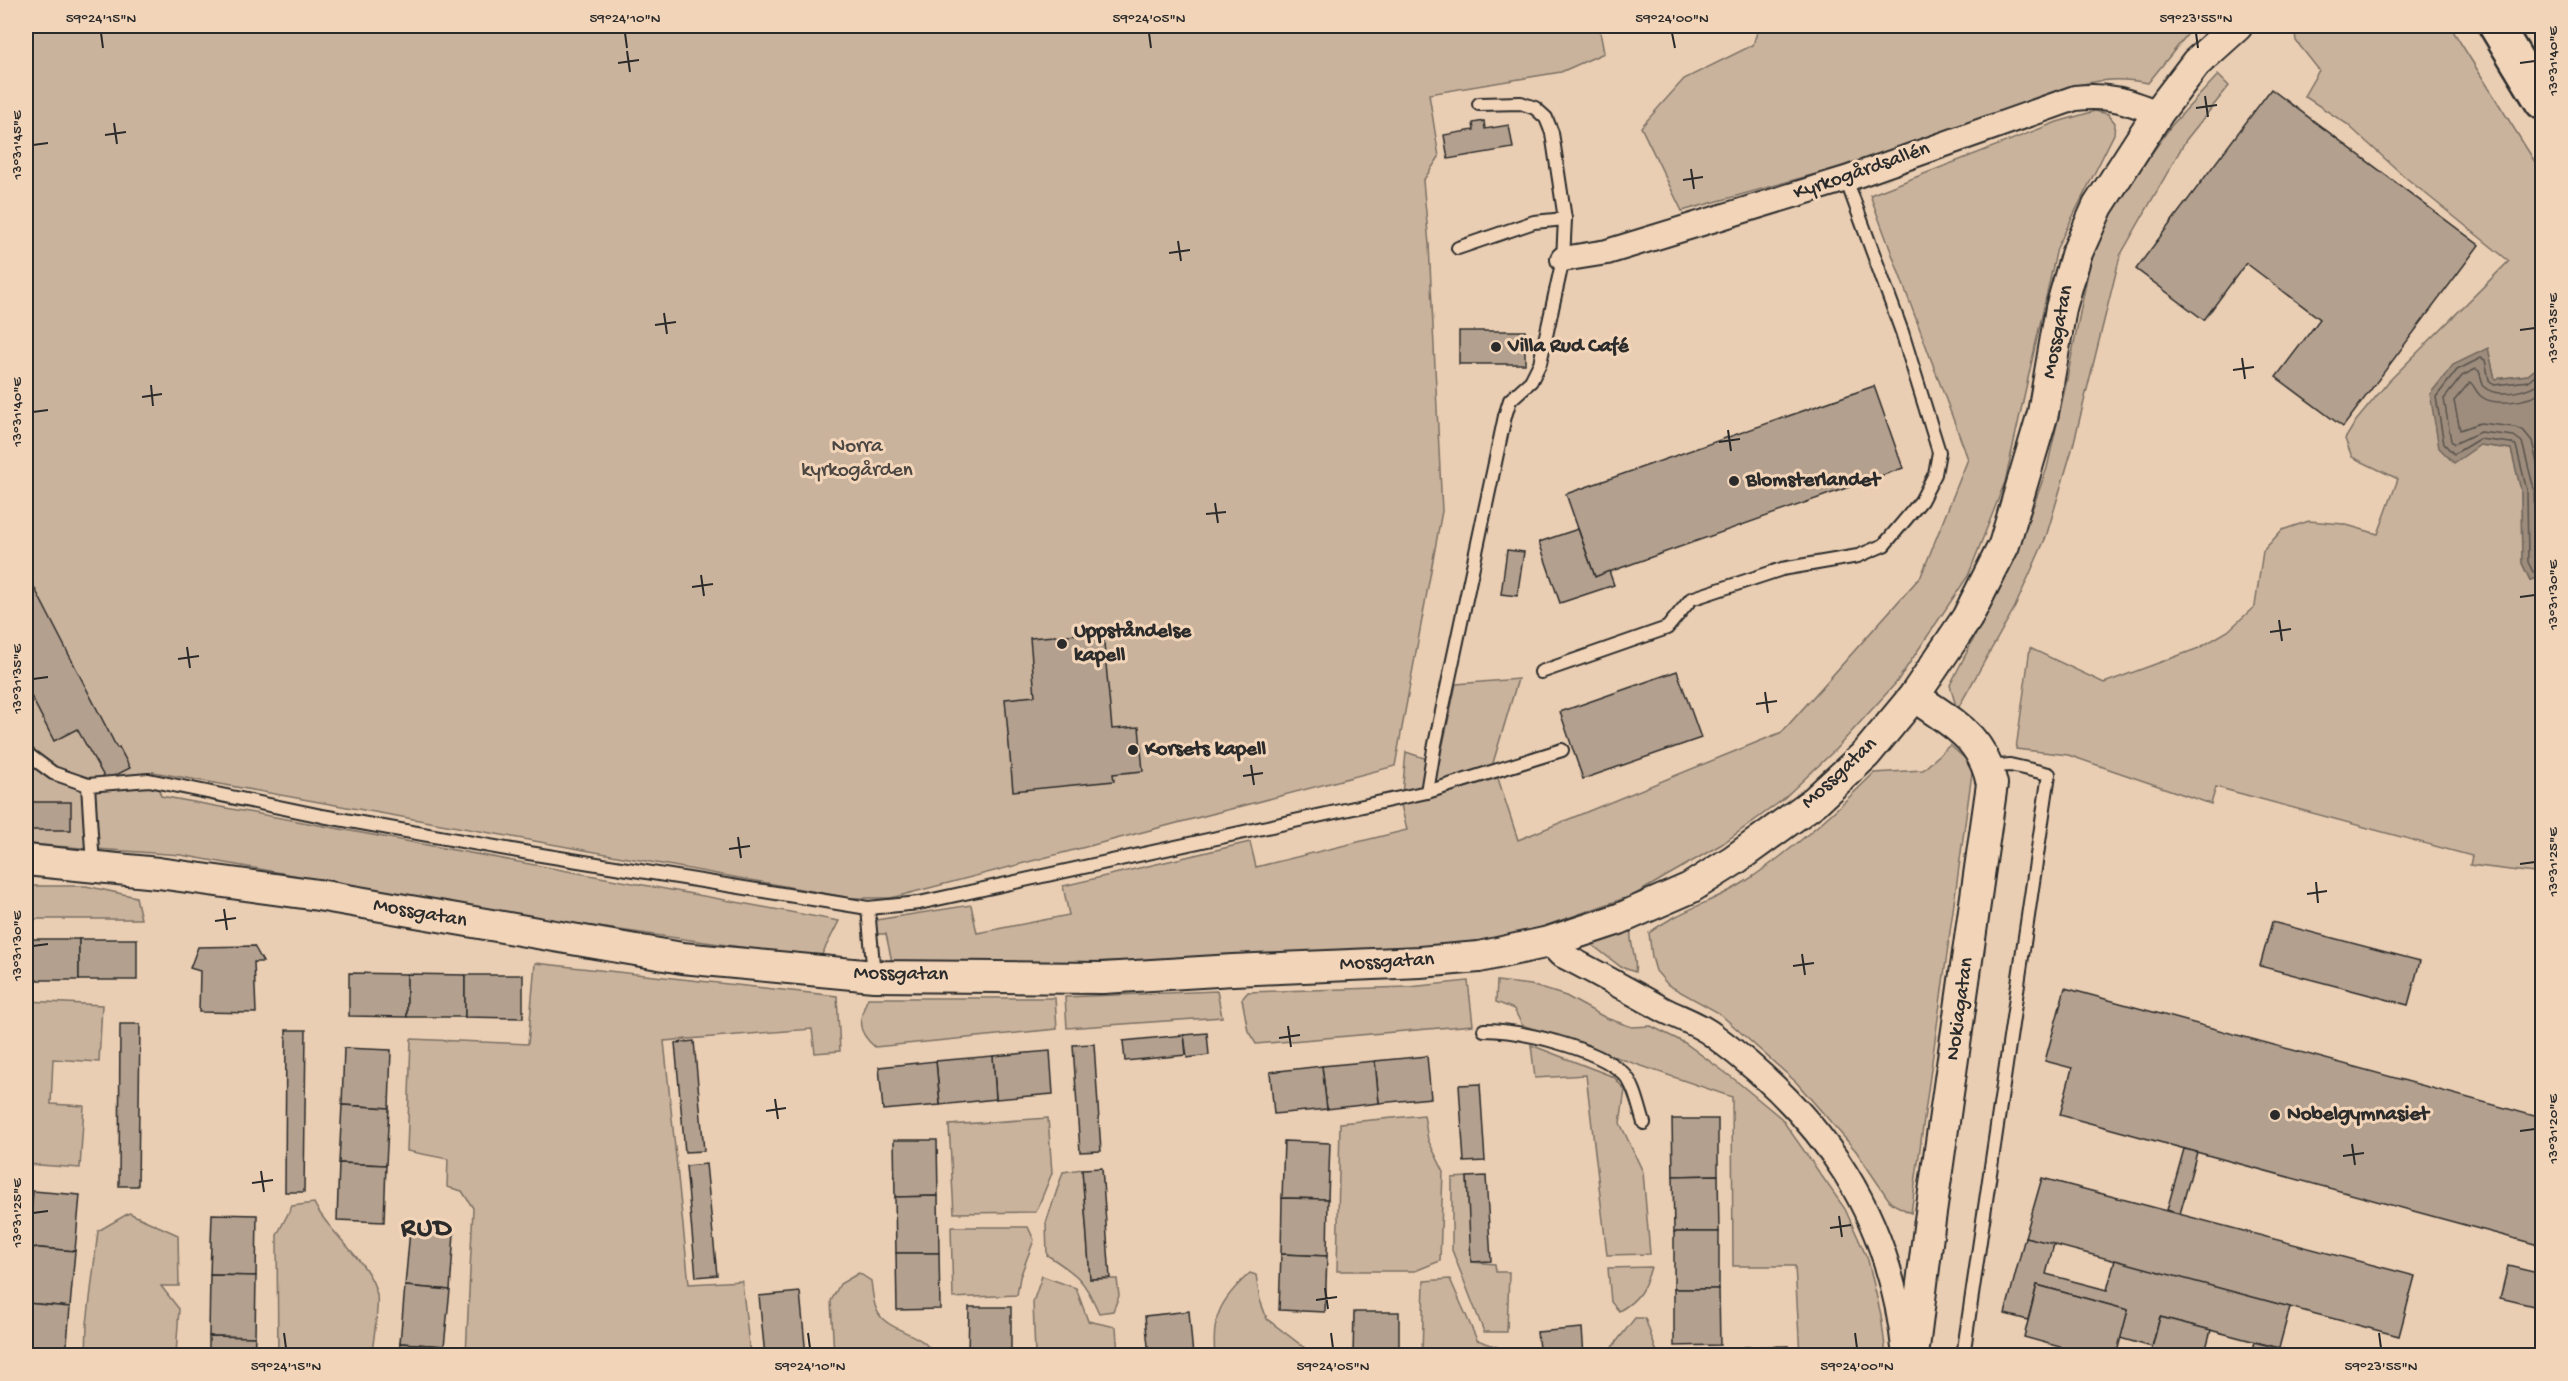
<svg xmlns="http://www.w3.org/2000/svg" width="2568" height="1381" viewBox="0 0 2568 1381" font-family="'Gochi Hand',sans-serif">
<rect width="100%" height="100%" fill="#eaceb3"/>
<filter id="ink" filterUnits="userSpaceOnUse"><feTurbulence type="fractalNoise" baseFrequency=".0167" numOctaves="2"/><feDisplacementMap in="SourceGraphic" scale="12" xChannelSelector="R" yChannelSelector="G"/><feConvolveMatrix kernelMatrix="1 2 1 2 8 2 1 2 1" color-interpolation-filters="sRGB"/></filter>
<g filter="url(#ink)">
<!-- green -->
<g fill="#cab39c" stroke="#7a6f64" stroke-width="1.5">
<polygon points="26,26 1599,26 1604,53 1561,72 1429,94 1439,157 1423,181 1429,244 1442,511 1395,766 891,898 850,898 153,772 161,796 839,921 820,958 527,917 181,855 26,844"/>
<path d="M 1759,26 L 2145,26 L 2140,30 L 2155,26 L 2188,26 L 2190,31 L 2148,83 C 2116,77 2097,80 2066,88 L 1859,162 L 1682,211 L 1641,127 L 1684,79 L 1753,45 Z"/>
<polygon points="2294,26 2450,26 2542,173 2542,364 2528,375 2495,379 2488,349 2480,445 2511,449 2521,490 2522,563 2530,580 2542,577 2542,874 2470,865 2472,856 2216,787 2211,804 2068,755 2016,749 2030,648 2104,683 2199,648 2228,631 2255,606 2263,551 2282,530 2309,521 2343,524 2378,534 2398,479 2352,457 2345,439 2356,421 2389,381 2509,261 2405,177 2347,124 2304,96 2319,70 2296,41"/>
<polygon points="2218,75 2229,86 2186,140 2120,256 2073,446 2046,537 2015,607 1957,710 1950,685 2014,560 2047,468 2066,384 2090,262 2114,207 2171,126"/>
<polygon points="2095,111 2108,114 2115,123 2114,134 2057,248 2005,482 1968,576 1896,683 1834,751 1781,801 1722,844 1634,895 1516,936 1426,950 1031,964 892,962 886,934 872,934 876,920 971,905 977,933 1069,915 1063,886 1250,842 1256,867 1407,830 1401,805 1406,752 1439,763 1456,684 1518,679 1493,763 1518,840 1782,732 1921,576 1968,459 1870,195 2057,122"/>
<path d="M 1950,745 L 1973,766 L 1911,1213 L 1891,1203 L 1856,1151 L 1796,1082 L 1719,1013 L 1668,985 L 1656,971 L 1652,957 L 1649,933 C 1678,911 1713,902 1743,883 C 1791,852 1834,813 1874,773 L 1923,770 Z"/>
<polygon points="26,886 86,886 136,897 141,919 26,919"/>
<path d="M 1627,929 L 1631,931 C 1629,945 1638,958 1635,972 L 1621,967 L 1591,944 Z"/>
<polygon points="535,963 837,996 840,1051 815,1053 812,1029 664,1041 689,1284 742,1281 750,1355 466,1355 473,1208 462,1191 447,1187 448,1159 407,1151 411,1039 528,1044"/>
<polygon points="1468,981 1473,1025 1256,1044 1248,1031 1242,999 1248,992 1409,987"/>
<polygon points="1497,981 1531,985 1566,996 1606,1018 1632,1027 1651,1026 1685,1043 1734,1079 1781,1118 1845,1209 1868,1260 1881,1315 1886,1355 1800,1355 1795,1266 1733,1266 1732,1097 1522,1025 1514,1009 1496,1002"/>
<polygon points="1217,991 1222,1017 1067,1028 1065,997"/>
<path d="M 868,998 L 1055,998 L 1057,1029 L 875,1047 C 856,1031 858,1020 868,998 Z"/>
<polygon points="28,1001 102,1005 99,1062 53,1059 51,1104 84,1106 80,1168 26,1164 26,1040"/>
<polygon points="1531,1045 1614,1077 1625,1090 1620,1123 1643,1172 1650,1254 1607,1255 1586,1075 1535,1078"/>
<polygon points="1424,1115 1428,1140 1443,1170 1440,1261 1415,1271 1337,1271 1340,1123"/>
<polygon points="1048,1118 1052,1173 1036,1212 954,1213 949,1125"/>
<path d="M 1082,1169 L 1090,1279 L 1117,1279 L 1119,1296 L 1113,1311 L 1099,1313 C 1084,1279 1078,1275 1047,1255 L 1046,1223 L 1063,1172 Z"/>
<polygon points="1467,1177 1472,1262 1495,1264 1496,1272 1509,1272 1507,1332 1484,1332 1452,1250 1452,1178"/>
<path d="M 314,1203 C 329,1234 371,1262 377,1295 C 379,1311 373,1338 372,1355 L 278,1355 L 277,1235 L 292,1206 Z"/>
<polygon points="129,1213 178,1235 179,1286 161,1286 179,1309 176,1355 86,1355 87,1324 98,1231"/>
<polygon points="951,1227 1028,1227 1034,1240 1020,1277 1017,1295 953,1298"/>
<path d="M 1651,1267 C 1645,1288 1639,1300 1619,1311 L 1611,1302 L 1608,1268 Z"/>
<path d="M 859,1273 L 871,1281 C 873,1294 873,1311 884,1320 C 898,1333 926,1335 933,1355 L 834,1355 L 831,1301 L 840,1284 Z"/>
<path d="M 1250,1273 L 1256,1275 L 1260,1300 L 1267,1319 L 1314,1355 L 1215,1355 C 1211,1317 1221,1299 1250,1273 Z"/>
<polygon points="1042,1276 1076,1288 1088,1321 1116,1327 1118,1355 1035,1355 1033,1302"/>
<polygon points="1450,1279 1477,1340 1509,1351 1510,1355 1422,1355 1424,1281"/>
<polygon points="1635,1318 1645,1318 1656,1350 1663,1355 1606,1355"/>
</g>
<!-- water -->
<polygon fill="#9e8d7d" stroke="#70665c" stroke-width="1.5" points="2488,348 2495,379 2528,375 2542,364 2542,577 2530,580 2522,563 2521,490 2511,449 2480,445 2454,463 2439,448 2430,394 2453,365"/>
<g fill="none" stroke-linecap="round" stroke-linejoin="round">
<!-- shore -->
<g stroke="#59524c" stroke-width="1.5">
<polyline points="2542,370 2529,381 2494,385 2489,380 2485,360 2481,358 2457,370 2436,397 2444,444 2454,454 2479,439 2511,443 2516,446 2527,490 2528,562 2533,572 2542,571"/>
<path d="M 2542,380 C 2531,391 2497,399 2484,387 L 2479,371 L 2476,369 L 2462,376 L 2444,399 L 2451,441 L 2454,444 L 2480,432 L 2514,436 L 2522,442 L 2534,489 L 2536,560 L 2538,563 L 2542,564"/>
<path d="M 2542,392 C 2530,401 2495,407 2482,397 C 2476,393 2475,386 2470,382 L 2454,401 L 2460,430 L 2480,423 L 2514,427 L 2523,430 L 2532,441 L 2542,485"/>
</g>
</g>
<!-- building -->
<g fill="#b4a08e" stroke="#2b2b2b" stroke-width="1.5">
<polygon points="2271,89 2479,245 2343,427 2276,377 2320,319 2246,263 2204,320 2136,269"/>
<polygon points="1484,121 1485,129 1509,125 1513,148 1448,159 1444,135 1474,130 1473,123"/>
<rect x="1459" y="331" width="66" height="33"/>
<polygon points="1874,386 1903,468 1595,577 1566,494"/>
<polygon points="1578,529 1595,577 1609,571 1614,585 1560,603 1539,542"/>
<polygon points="1507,550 1524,552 1517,596 1501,594"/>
<polygon points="32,583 117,748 119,747 130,768 106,780 77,729 54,741 26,686 26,634 28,633 26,629 26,587"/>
<polygon points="1103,632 1112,729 1139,727 1143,771 1113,774 1114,781 1013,791 1005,699 1035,696 1030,638"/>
<polygon points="1677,671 1701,738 1583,779 1560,712"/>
<rect x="26" y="802" width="45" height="28"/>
<polygon points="2272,922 2420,961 2408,1005 2260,966"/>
<rect x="26" y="939" width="53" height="41"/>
<rect x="79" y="939" width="58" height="41"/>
<polygon points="254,946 263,962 254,962 256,1013 199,1012 200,971 190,968 198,947"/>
<polygon points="349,973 407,974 407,1017 349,1016"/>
<polygon points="407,974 465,975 465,1017 407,1017"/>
<polygon points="465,975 523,975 523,1018 465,1017"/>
<polygon points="2065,988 2542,1118 2542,1246 2060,1115 2072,1068 2045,1061"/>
<polygon points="120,1024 140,1024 138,1186 119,1186"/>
<polygon points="286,1030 306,1030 304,1192 285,1192"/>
<polygon points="1207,1033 1209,1055 1187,1058 1184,1035"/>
<polygon points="1184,1035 1186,1055 1125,1061 1123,1041"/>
<polygon points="694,1041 704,1151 685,1152 675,1043"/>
<polygon points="1094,1044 1101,1151 1080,1152 1073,1045"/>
<polygon points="344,1048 391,1050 389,1108 342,1105"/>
<polygon points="1050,1051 1053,1094 996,1099 993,1056"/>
<polygon points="993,1056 996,1099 940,1105 936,1061"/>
<polygon points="1427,1056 1431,1098 1379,1103 1375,1061"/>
<polygon points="936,1061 940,1105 883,1110 879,1067"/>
<polygon points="1375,1061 1379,1103 1327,1109 1322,1066"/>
<polygon points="1322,1066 1327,1109 1274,1114 1270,1072"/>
<polygon points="1480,1084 1485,1161 1464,1162 1459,1085"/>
<polygon points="342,1105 389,1108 386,1165 339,1163"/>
<polygon points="1672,1119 1718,1119 1718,1175 1673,1176"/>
<polygon points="894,1140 937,1140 938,1196 895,1197"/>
<polygon points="1284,1141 1330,1143 1328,1199 1282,1198"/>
<polygon points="2184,1149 2197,1152 2180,1214 2167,1210"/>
<polygon points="339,1163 386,1165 384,1222 337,1220"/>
<polygon points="706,1164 717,1275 696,1277 686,1166"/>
<polygon points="1102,1168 1110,1278 1090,1279 1082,1169"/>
<polygon points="1718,1175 1719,1232 1674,1232 1673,1176"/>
<polygon points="1486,1176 1491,1261 1471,1262 1467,1177"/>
<polygon points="2042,1178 2415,1276 2399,1336 2025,1237"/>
<polygon points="33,1191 80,1195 75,1251 28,1247"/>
<polygon points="938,1196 939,1253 896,1253 895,1197"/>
<polygon points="1282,1198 1328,1199 1327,1256 1281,1254"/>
<polygon points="212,1214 257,1215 256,1276 210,1275"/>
<polygon points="410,1230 454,1233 450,1290 405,1286"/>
<rect x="1674" y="1232" width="45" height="57"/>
<polygon points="2025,1237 2054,1244 2046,1274 2107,1290 2115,1260 2290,1307 2279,1348 2160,1317 2152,1347 2120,1338 2128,1310 2037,1285 2028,1320 2005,1314"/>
<polygon points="28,1247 75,1251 70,1307 26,1303"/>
<polygon points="896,1253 939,1253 940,1309 897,1310"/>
<polygon points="1281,1254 1327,1256 1325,1312 1279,1310"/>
<polygon points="2508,1266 2542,1274 2542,1308 2500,1298"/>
<polygon points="210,1275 256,1276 255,1337 209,1336"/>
<polygon points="2037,1285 2128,1310 2116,1356 2092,1356 2024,1337"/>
<polygon points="405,1286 450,1290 444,1346 400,1343"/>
<polygon points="1674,1289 1719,1289 1720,1345 1674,1346"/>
<polygon points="800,1292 806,1356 765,1356 759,1296"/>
<polygon points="26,1303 70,1307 66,1356 26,1356"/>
<polygon points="969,1307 1011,1307 1011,1356 968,1356"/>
<polygon points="1189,1311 1193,1356 1149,1356 1145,1316"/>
<polygon points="1354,1312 1399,1312 1399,1356 1353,1356"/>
<polygon points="2160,1317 2211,1330 2204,1356 2150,1356"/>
<polygon points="1582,1328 1584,1356 1540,1356 1537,1332"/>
<polygon points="209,1336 255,1337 254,1356 209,1356"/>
<polygon points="2254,1342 2279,1348 2305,1356 2250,1356"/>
<polygon points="400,1343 444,1346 444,1356 399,1356"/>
<polygon points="1789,1346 1790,1356 1744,1356 1744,1347"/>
</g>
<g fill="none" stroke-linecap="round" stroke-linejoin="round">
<!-- service casing -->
<g stroke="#2b2b2b" stroke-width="16">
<g id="service">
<polyline points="1458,248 1534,222 1565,219"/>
<polyline points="1541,672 1667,628 1691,599 1782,569 1858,556 1884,545 1921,501 1935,474 1939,452 1902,332 1846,179"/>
<polyline points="26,753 53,773 88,785 149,780 322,816 529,853 868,908"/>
<polyline points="88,785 93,866"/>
<polyline points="1427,792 1562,750"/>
<polyline points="874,976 868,908 919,903 1427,792 1434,749 1505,416 1510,400 1531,381 1540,363 1563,259 1565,219 1552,133 1546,118 1535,108 1521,103 1479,104"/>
<path d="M 1484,1030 C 1520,1030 1596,1048 1623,1073 C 1635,1084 1639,1108 1644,1123"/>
<polyline points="1963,1356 2049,774 2010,765 1988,767"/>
</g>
</g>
<!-- minor casing -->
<g stroke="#2b2b2b" stroke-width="28">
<g id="minor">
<path d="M 1563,259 L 1607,252 L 1846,179 L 2075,98 C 2109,94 2127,101 2158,113"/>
<path d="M 1549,942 L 1560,954 C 1596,972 1629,991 1664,1010 C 1680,1018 1699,1024 1713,1035 C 1825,1118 1891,1215 1905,1356"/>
</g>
</g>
<!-- tertiary casing -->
<g stroke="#2b2b2b" stroke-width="34">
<g id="tertiary">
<polyline points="26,860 158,873 318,895 682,958 874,976 1103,978 1233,970 1420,962 1479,957 1549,942 1619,919 1690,888 1734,860 1814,802 1866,754 1914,696 1967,618 2004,545 2043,413 2061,308 2076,255 2098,206 2158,113 2196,63 2237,26"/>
<path d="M 1913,1356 L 1929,1227 L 1992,784 C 1982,735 1951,723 1914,696"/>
</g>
</g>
<!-- motorway casing -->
<g stroke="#2b2b2b" stroke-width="38">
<polyline id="motorway" points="2496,26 2542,102"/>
</g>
<!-- service -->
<use href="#service" stroke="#f2d5b9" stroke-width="12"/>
<!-- minor -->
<use href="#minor" stroke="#f2d5b9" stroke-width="24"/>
<!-- tertiary -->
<use href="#tertiary" stroke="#f2d5b9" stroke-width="30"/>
<!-- motorway -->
<use href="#motorway" stroke="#f2d5b9" stroke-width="33"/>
</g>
</g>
<!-- ticks -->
<path fill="none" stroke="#2b2b2b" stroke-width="2" d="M 101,33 L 103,48M 625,33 L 627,48M 1149,33 L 1151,48M 1672,33 L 1675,48M 2196,33 L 2198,48M 627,51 L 630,72M 618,63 L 639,60M 2520,63 L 2535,61M 2205,96 L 2208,117M 2196,108 L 2217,105M 114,123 L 117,144M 105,135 L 126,132M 33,145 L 48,143M 1691,169 L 1694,189M 1683,180 L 1703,177M 1178,241 L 1181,261M 1169,253 L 1190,250M 664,313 L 667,334M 655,325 L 676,322M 2520,330 L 2535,328M 2242,358 L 2245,379M 2233,370 L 2254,367M 151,385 L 153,406M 142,397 L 162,394M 33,412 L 48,410M 1728,430 L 1731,451M 1719,442 L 1740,439M 1215,503 L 1218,523M 1206,514 L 1226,512M 701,575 L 704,596M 692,587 L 713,584M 2520,597 L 2535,595M 2279,620 L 2282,641M 2270,632 L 2291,629M 187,647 L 190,668M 178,659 L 199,656M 33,679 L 48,677M 1765,692 L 1768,713M 1756,704 L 1777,701M 1251,765 L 1254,785M 1243,776 L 1263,773M 738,837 L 741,858M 729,849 L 750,846M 2520,864 L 2535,862M 2316,882 L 2318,903M 2307,894 L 2327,891M 224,909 L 227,930M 215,921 L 236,918M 33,946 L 48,944M 1802,954 L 1805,975M 1793,966 L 1814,963M 1288,1026 L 1291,1047M 1279,1038 L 1300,1035M 775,1099 L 778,1119M 766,1111 L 786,1108M 2520,1131 L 2535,1129M 2352,1144 L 2355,1165M 2343,1156 L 2364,1153M 261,1171 L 264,1192M 252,1183 L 273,1180M 33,1213 L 48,1211M 1839,1216 L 1842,1237M 1830,1228 L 1851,1225M 1325,1288 L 1328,1309M 1316,1300 L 1337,1297M 284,1333 L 286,1348M 808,1333 L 810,1348M 1331,1333 L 1333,1348M 1855,1333 L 1857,1348M 2379,1333 L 2381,1348"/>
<!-- markers -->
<g fill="#2b2b2b" stroke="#f2d5b9" stroke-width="2">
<circle cx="1496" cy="347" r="6"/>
<circle cx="1734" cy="481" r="6"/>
<circle cx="1062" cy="644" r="6"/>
<circle cx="1133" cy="750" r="6"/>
<circle cx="2275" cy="1115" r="6"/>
</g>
<g text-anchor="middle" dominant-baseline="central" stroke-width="6" stroke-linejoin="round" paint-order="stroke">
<!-- street labels -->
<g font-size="21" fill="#2b2b2b" stroke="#f2d5b9">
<text transform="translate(1862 172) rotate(-19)">Kyrkogårdsallén</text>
<text transform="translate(2059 332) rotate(-79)">Mossgatan</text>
<text transform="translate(1840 774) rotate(-43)">Mossgatan</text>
<text transform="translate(420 914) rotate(10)">Mossgatan</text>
<text transform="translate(1387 963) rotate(-3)">Mossgatan</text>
<text transform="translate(901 975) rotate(1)">Mossgatan</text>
<text transform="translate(1961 1009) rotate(-82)">Nokiagatan</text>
</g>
<!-- poi labels -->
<g font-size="21" font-weight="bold" fill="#2b2b2b" stroke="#f2d5b9" text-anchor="start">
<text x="1508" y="347">Villa Rud Café</text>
<text x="1746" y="481">Blomsterlandet</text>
<text x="1074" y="632">Uppståndelse<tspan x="1074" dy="24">kapell</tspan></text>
<text x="1145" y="750">Korsets kapell</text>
<text x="2287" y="1115">Nobelgymnasiet</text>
</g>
<!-- park labels -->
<g font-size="21" fill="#4b4642" stroke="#f2d5b9">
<text x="857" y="447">Norra<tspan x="857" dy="24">kyrkogården</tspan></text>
</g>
<!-- district labels -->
<g font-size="27" font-weight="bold" letter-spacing="1.5" fill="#2b2b2b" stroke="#f2d5b9">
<text x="427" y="1230">RUD</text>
</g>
</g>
<!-- margin -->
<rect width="2568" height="1381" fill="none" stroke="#f2d5b9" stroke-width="66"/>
<rect x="33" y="33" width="2502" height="1315" fill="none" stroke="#2b2b2b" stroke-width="2"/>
<g font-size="15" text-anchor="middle" fill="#2b2b2b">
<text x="101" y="22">59°24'15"N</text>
<text x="625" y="22">59°24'10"N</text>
<text x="1149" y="22">59°24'05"N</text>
<text x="1672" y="22">59°24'00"N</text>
<text x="2196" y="22">59°23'55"N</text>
<text transform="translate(2552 61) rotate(-90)" y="5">13°31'40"E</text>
<text transform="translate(16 145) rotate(-90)" y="5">13°31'45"E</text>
<text transform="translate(2552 328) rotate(-90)" y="5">13°31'35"E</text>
<text transform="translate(16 412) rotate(-90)" y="5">13°31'40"E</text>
<text transform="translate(2552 595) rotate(-90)" y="5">13°31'30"E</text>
<text transform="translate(16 679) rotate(-90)" y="5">13°31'35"E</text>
<text transform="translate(2552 862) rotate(-90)" y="5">13°31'25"E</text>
<text transform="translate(16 946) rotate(-90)" y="5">13°31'30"E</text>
<text transform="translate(2552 1129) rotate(-90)" y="5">13°31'20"E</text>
<text transform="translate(16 1213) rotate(-90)" y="5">13°31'25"E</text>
<text x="286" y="1370">59°24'15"N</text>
<text x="810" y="1370">59°24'10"N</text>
<text x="1333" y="1370">59°24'05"N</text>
<text x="1857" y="1370">59°24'00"N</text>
<text x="2381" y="1370">59°23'55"N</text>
</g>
</svg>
